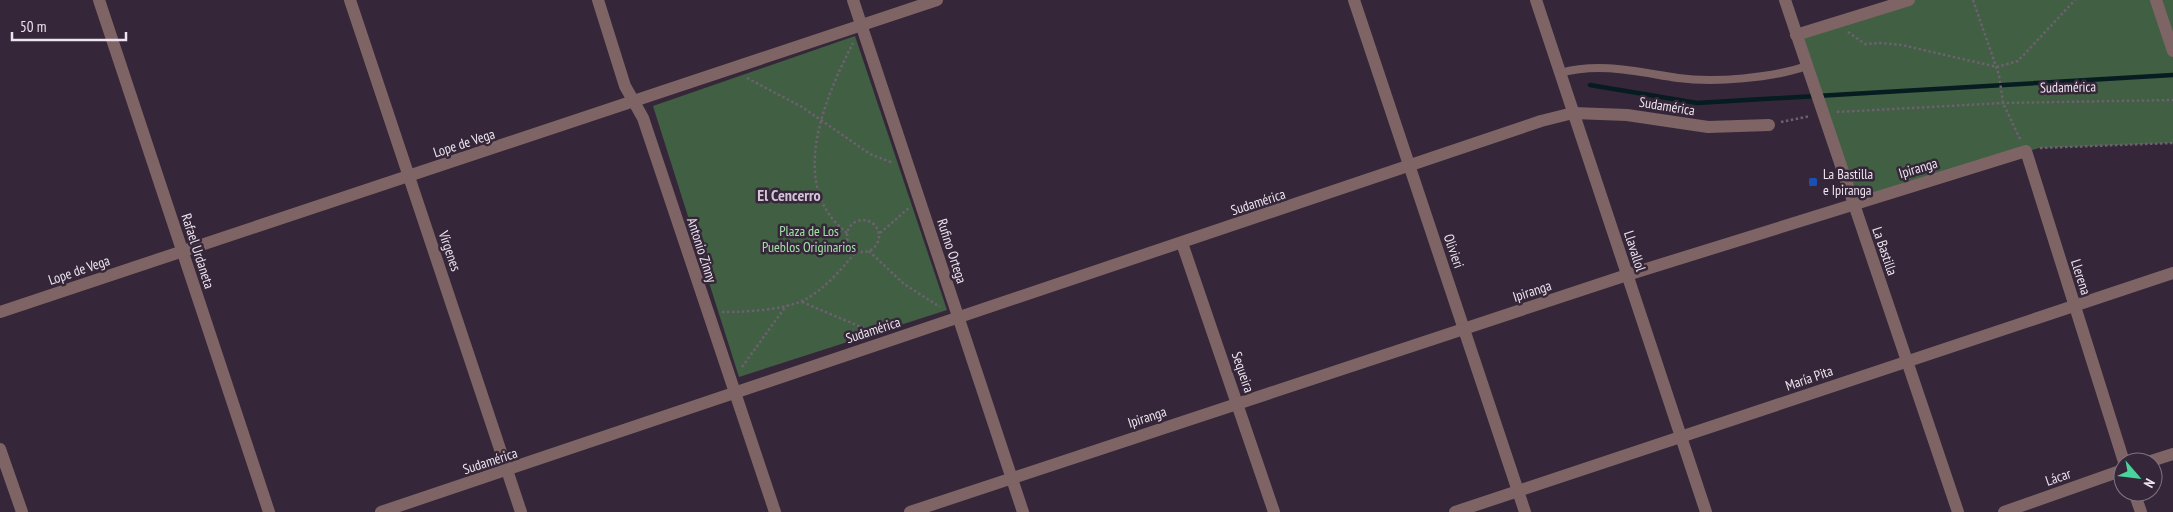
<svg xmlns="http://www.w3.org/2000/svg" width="2173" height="512" viewBox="0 0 2173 512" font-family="'PT Sans Narrow',sans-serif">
<rect width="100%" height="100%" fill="#352739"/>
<!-- green -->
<g fill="#415f43">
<polygon points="1909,0 2173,0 2173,143 2039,148 1852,204 1796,35"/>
<polygon points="855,36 947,310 739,377 653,106"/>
</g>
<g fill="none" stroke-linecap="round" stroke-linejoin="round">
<!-- stream -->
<polyline stroke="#061c20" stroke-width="4.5" points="1590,85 1697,103 2173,75"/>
<!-- path -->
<g stroke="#6d6070" stroke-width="2.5" stroke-dasharray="2.5 2.5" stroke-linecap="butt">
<polyline points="1973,0 1999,75 2003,103 2020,139"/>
<polyline points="1848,32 1865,44 1880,43 1902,45 1997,67 2018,61 2075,0"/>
<polyline points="747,78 802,107 870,154 893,163"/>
<polyline points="1837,112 2003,103 2173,100"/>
<polyline points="1781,122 1810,116"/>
<polyline points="2040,148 2173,143"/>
<circle cx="863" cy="236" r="16"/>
<path d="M 847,233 C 786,186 825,98 853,43"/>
<polyline points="880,233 909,208"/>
<polyline points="869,251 904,284 940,307"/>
<polyline points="802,302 873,332"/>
<path d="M 722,312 C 745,312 786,310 806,299 C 826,288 842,268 857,251"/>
<polyline points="742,367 786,306"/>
</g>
<!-- service -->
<path stroke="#7e6464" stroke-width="8" d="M 1560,73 C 1601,62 1637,72 1678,78 C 1715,83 1772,78 1807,66"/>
<!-- minor -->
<g stroke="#7e6464" stroke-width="12">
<polyline points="99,0 269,512"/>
<polyline points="350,0 521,512"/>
<polyline points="598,0 625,86 643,118 775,512"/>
<polyline points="853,0 1023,512"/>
<polyline points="1354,0 1525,512"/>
<polyline points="1536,0 1706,512"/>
<polyline points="2156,0 2173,51"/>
<polyline points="1796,35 1909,0"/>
<polyline points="1182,243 1274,512"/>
<polyline points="0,449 22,512"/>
<polyline points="2148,462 2173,454"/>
<polyline points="2134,492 2141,512"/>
<polyline points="381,512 1541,121 1573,113 1627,115 1708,127 1769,125"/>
<polyline points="910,512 1627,275 2026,151 2124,462"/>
<polyline points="1455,512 2173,273"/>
<polyline points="2004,512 2123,470"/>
</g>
<!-- tertiary -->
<g stroke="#7e6464" stroke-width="12">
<polyline points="1785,0 1958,512"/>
<polyline points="0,312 937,0"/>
</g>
</g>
<!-- markers -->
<rect fill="#1a4fb4" stroke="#352739" stroke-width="2" x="1808" y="177" width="10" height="10" rx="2.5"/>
<g text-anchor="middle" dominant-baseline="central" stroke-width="5" stroke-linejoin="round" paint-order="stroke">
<!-- street labels -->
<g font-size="14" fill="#ede4ef" stroke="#352739">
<text transform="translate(2068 87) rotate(-1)">Sudamérica</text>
<text transform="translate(1667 106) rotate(9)">Sudamérica</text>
<text transform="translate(464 143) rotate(-18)">Lope de Vega</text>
<text transform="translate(1918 168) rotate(-17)">Ipiranga</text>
<text transform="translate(1258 202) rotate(-18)">Sudamérica</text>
<text transform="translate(702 250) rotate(72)">Antonio Zinny</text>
<text transform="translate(198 251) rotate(72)">Rafael Urdaneta</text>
<text transform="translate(450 251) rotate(71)">Vírgenes</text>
<text transform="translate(952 251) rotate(72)">Rufino Ortega</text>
<text transform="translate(1454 251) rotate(71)">Olivieri</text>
<text transform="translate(1635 251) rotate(72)">Llavallol</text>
<text transform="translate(1885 251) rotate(71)">La Bastilla</text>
<text transform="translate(79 270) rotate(-19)">Lope de Vega</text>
<text transform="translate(2081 277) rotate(72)">Llerena</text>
<text transform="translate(1532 291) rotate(-18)">Ipiranga</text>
<text transform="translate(873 330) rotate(-18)">Sudamérica</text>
<text transform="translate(1243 372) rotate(71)">Sequeira</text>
<text transform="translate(1809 378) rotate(-19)">María Pita</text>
<text transform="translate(1147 417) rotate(-18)">Ipiranga</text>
<text transform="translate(490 461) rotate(-18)">Sudamérica</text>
<text transform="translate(2058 477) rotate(-19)">Lácar</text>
</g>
<!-- poi labels -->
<g font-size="14" fill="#ede4ef" stroke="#352739" text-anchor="start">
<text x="1823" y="174">La Bastilla<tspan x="1823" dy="16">e Ipiranga</tspan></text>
</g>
<!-- park labels -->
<g font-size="14" fill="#a3e2a6" stroke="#352739">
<text x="809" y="231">Plaza de Los<tspan x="809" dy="16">Pueblos Originarios</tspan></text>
</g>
<!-- quarter labels -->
<g font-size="16" font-weight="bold" fill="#d5c3da" stroke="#352739">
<text x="789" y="195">El Cencerro</text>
</g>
</g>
<!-- north arrow -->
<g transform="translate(2138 477) rotate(118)"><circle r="24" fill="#352739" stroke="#7f7382"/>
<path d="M0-4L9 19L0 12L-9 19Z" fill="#48d49d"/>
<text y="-8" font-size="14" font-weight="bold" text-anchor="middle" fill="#ede4ef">N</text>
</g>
<!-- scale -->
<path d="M12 32v8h114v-8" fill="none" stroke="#ede4ef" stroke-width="2.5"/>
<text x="20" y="32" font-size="15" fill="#ede4ef" stroke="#352739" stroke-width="4" paint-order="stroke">50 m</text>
</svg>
